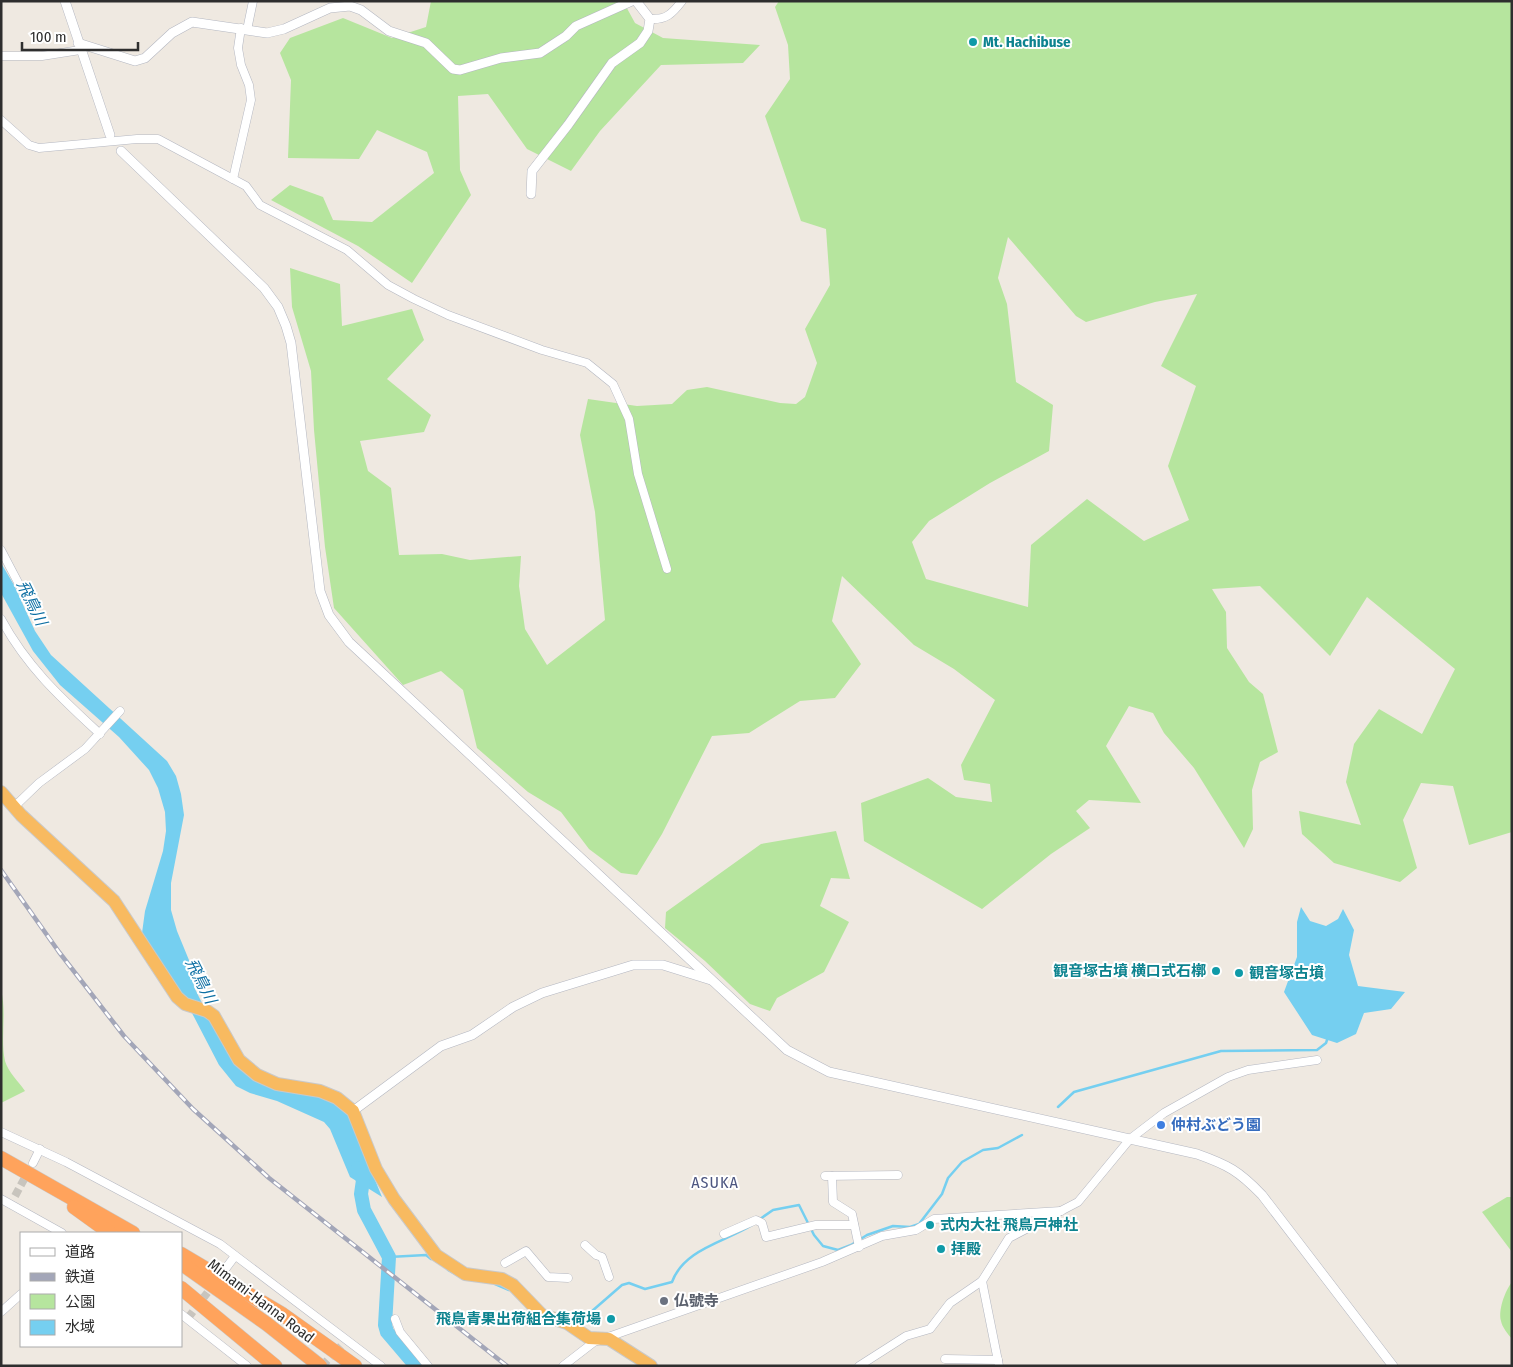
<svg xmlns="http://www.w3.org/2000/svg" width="1513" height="1367" viewBox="0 0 1513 1367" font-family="'Fira Sans Condensed','Noto Sans JP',sans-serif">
<rect width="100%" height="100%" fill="#efe9e1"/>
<!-- green -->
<g fill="#b6e59e" fill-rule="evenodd">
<polygon points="431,1 623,1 635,23 663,38 760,45 743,63 661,65 600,131 571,171 527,149 488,94 458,96 460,170 471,195 412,283 358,246 271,200 290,185 323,197 333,220 372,222 434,173 427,152 377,130 359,159 288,158 291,80 280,53 290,38 343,18 392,38 426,27"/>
<path d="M 779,1 L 1512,1 L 1512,832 L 1469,845 L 1453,786 L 1421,783 L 1403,820 L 1417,868 L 1400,882 L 1334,863 L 1302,834 L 1299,811 L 1361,825 L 1346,782 L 1354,744 L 1379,709 L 1422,734 L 1455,669 L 1367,597 L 1330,656 L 1260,586 L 1212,589 L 1226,612 L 1227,648 L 1249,682 L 1263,694 L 1278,752 L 1260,762 L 1252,790 L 1253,829 L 1244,848 L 1194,768 L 1164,733 L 1153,713 L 1129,706 L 1106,746 L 1141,803 L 1089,800 L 1076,811 L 1090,828 L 1051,854 L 982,909 L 864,841 L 861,803 L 928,778 L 956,797 L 992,802 L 990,784 L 964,780 L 961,765 L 995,700 L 954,669 L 914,645 L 842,576 L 832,621 L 861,664 L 835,698 L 800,701 L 749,733 L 712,736 L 662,834 L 637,875 L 621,873 L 589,849 L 561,812 L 528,792 L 477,748 L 463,690 L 441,671 L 403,685 L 334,608 L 325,547 L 314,430 L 311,371 L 292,307 L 290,268 L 340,284 L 342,326 L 412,309 L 424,340 L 387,379 L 431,415 L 424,432 L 360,441 L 368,471 L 391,488 L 399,555 L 442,554 L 470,560 L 521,556 L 519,586 L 525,629 L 547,665 L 605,620 L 595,512 L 580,435 L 588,399 L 637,406 L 672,404 L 687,390 L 707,387 L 780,403 L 796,404 L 805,397 L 817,363 L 805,329 L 830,285 L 826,229 L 801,221 L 765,116 L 790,79 L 788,45 L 775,7 ZM 1008,237 L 1076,316 L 1086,322 L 1155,302 L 1197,294 L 1161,366 L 1196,386 L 1168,466 L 1189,520 L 1144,541 L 1087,499 L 1031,545 L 1028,607 L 926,579 L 912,542 L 929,521 L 990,483 L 1049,451 L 1053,405 L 1016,382 L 1007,304 L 998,278 Z"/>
<polygon points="836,831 850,879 831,878 820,906 849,922 824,972 777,998 770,1011 750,1004 705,961 665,928 666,912 761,844"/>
<path d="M 1,990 C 7,1013 0,1038 5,1061 C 8,1072 19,1082 25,1091 L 1,1103 Z"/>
<polygon points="1507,1197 1512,1197 1512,1252 1482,1212"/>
<path d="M 1512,1282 L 1512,1339 C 1508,1334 1502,1327 1501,1321 C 1498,1310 1505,1291 1512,1282 Z"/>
</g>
<!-- water -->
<g fill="#75cff0">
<polygon points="1,563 14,585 35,631 51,655 167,761 176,776 181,794 184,815 171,883 171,910 177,931 191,965 194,987 213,1025 238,1064 314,1094 339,1106 348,1114 382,1197 350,1177 330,1129 324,1122 277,1101 250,1093 236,1086 219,1065 180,990 142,933 145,911 163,851 166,831 165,812 158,788 149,770 119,737 60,685 33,651 1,593"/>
<polygon points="1301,907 1310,921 1326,926 1338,919 1343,909 1354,930 1349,955 1358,986 1405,992 1391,1009 1364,1013 1356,1034 1337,1043 1312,1035 1284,992 1297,957 1297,922"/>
</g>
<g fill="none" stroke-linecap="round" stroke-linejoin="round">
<!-- stream -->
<g stroke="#75cff0" stroke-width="2.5">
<polyline points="1058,1107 1074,1092 1221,1051 1317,1050 1326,1043 1328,1037"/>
<polyline points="760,1219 773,1210 799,1205 814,1235 823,1246 838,1250 851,1245 867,1235 893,1226 910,1227 919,1224 942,1194 948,1178 962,1162 983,1150 998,1148 1022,1135"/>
<polyline points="389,1257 426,1255 431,1259"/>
<polyline points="448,1270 461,1277"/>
<polyline points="495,1284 509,1290"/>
<path d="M 576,1325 L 622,1285 L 629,1283 L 645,1289 L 672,1282 C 684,1249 725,1242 752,1225"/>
</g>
<!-- river -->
<polyline stroke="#75cff0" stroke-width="14" points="358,1168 363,1180 361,1194 364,1210 389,1257 385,1325 387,1332 416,1366"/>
<!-- minor-tunnel -->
<g stroke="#c8c4bd" stroke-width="8" stroke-dasharray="8 4" stroke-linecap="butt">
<polyline points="15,1196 28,1172"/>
<polyline points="188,1318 214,1284"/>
<polyline points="322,1366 341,1346"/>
</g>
<!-- minor casing -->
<g stroke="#b4b7c1" stroke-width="9">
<g id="minor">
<path d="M 650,19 C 666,20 672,14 682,1"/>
<polyline points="247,30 253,1"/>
<polyline points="1,56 42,56 80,50"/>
<polyline points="1,120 29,145 39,148 137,139 158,139 246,186 260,205 347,250 388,285 414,299 448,315 542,350 587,363 613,384 629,419 638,474 667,569"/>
<polyline points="233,179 251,100 249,85 241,65 238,48 241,28"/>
<polyline points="1,550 32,609"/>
<path d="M 1,619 C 27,667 60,697 100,734"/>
<polyline points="14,807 39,783 85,749 120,711"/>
<polyline points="1,1132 66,1162 220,1244 381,1366"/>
<polyline points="33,1163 40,1149"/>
<polyline points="825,1176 898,1175"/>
<polyline points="832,1176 833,1202 852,1214 859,1247"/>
<polyline points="1,1199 62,1233"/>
<polyline points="724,1234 756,1220 762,1223 766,1237 816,1225 854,1225"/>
<polyline points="585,1245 596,1255 602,1257 609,1277"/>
<polyline points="505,1263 526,1251 548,1277 568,1278"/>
<polyline points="226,1268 235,1256"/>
<polyline points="1,1312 21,1294"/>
<polyline points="181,1314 247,1366"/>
<polyline points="395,1319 400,1332 428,1366"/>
<polyline points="945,1359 998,1360"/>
<polyline points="563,1366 594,1342 822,1262 882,1236 916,1230 934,1219 1061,1211"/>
<polyline points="859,1366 906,1336 930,1329 950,1303 982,1281"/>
<polyline points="999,1366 982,1281 1009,1238 1078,1202 1130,1139 1164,1113 1228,1077 1248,1070 1317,1060"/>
</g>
</g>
<!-- tertiary casing -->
<g stroke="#b4b7c1" stroke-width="10">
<g id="tertiary">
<polyline points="65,1 110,135"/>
<polyline points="78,43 135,61 145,58 172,33 192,22 267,33 284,29 330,8 350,6 361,10 389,31 426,43 453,69 460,70 501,58 540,53 566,36 576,26 632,1"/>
<path d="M 121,151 L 264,288 L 278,307 L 286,326 L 291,343 L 320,591 L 329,615 L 349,642 L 787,1050 L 829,1072 L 1197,1154 C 1228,1165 1239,1171 1262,1195 L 1393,1366"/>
<polyline points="531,194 532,171 568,125 612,63 640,43 648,31 650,19 636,1"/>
<polyline points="353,1111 441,1046 472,1035 513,1007 542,993 633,965 663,965 711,980"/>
</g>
</g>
<!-- trunk casing -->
<g stroke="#c9c9c9" stroke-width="14">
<polyline id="trunk" points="1,792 21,815 114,901 177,997 185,1004 207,1011 214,1016 239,1060 257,1075 277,1084 320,1091 337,1098 353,1111 376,1169 394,1199 436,1255 465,1274 502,1279 513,1285 542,1315 567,1323 589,1338 609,1339 651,1366"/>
</g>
<!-- motorway casing -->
<g stroke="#c9c9c9" stroke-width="15">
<g id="motorway">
<polyline points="1,1158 133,1233"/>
<polyline points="74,1207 110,1233"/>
<polyline points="181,1254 282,1314 355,1366"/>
<polyline points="182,1264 267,1324 320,1366"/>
<polyline points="181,1288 275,1366"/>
</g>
</g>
<!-- minor -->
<use href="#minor" stroke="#fff" stroke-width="8"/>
<!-- tertiary -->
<use href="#tertiary" stroke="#fff" stroke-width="9"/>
<!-- trunk -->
<use href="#trunk" stroke="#f8ba60" stroke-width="12"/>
<!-- motorway -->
<use href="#motorway" stroke="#ffa35c" stroke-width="14"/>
<!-- rail casing -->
<g stroke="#a3a6b8" stroke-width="4.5">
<polyline id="rail" points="1,870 59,952 124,1036 193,1109 269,1178 507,1366"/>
</g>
<!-- rail -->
<use href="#rail" stroke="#fff" stroke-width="2.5" stroke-dasharray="8" stroke-linecap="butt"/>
</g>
<!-- markers -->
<g fill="#0f9aa8" stroke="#fff" stroke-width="2">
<circle cx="973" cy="42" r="5"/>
<circle cx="1216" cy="971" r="5"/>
<circle cx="1239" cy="973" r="5"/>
<circle cx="930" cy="1225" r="5"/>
<circle cx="941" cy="1249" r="5"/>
<circle cx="611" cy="1319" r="5"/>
</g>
<circle fill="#3f7fe0" stroke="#fff" stroke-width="2" cx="1161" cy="1125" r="5"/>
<circle fill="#6b7280" stroke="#fff" stroke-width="2" cx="664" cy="1301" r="5"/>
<g text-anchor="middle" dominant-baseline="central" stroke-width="4" stroke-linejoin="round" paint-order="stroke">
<!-- culture labels -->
<g font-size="15" font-weight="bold" fill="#0d838f" stroke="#fff" text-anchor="start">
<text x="983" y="42">Mt. Hachibuse</text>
<text x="1206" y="971" text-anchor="end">観音塚古墳 横口式石槨</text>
<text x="1249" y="973">観音塚古墳</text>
<text x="940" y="1225">式内大社 飛鳥戸神社</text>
<text x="951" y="1249">拝殿</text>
<text x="601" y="1319" text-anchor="end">飛鳥青果出荷組合集荷場</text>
</g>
<!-- shop labels -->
<g font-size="15" font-weight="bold" fill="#366cbe" stroke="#fff" text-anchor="start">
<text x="1171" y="1125">仲村ぶどう園</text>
</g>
<!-- street labels -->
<g font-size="15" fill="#2e2e2e" stroke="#fff">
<text transform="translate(261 1301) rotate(37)">Mimami-Hanna Road</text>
</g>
<!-- worship labels -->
<g font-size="15" font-weight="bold" fill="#5b616d" stroke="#fff" text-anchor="start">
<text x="674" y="1301">仏號寺</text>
</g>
<!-- water labels -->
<g font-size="16" font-style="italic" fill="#0d6fa3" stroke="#fff">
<text transform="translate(32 603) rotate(64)">飛鳥川</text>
<text transform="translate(201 981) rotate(63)">飛鳥川</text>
</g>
<!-- neighbourhood labels -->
<g font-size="16" letter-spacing="1" fill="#4d5680" stroke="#fff">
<text x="715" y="1182">ASUKA</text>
</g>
</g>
<!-- border -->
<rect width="1513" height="1367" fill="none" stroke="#2e2e2e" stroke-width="5"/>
<!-- legend -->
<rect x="20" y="1232" width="162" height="115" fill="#ffffff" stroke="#ababab"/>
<rect x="30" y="1248" width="25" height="8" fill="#ffffff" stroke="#ababab"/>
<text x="65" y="1257" font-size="15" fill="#2e2e2e">道路</text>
<rect x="30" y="1273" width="25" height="8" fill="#a3a6b8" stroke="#ababab"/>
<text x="65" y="1282" font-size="15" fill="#2e2e2e">鉄道</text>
<rect x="30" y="1294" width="25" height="15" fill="#b6e59e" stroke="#ababab"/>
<text x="65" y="1307" font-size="15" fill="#2e2e2e">公園</text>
<rect x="30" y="1320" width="25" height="15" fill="#75cff0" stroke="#ababab"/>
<text x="65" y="1332" font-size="15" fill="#2e2e2e">水域</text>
<!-- scale -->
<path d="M22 42v8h116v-8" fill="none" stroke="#2e2e2e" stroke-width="2.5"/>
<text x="30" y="42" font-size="15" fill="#2e2e2e" stroke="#ffffff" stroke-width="4" paint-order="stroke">100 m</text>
</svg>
